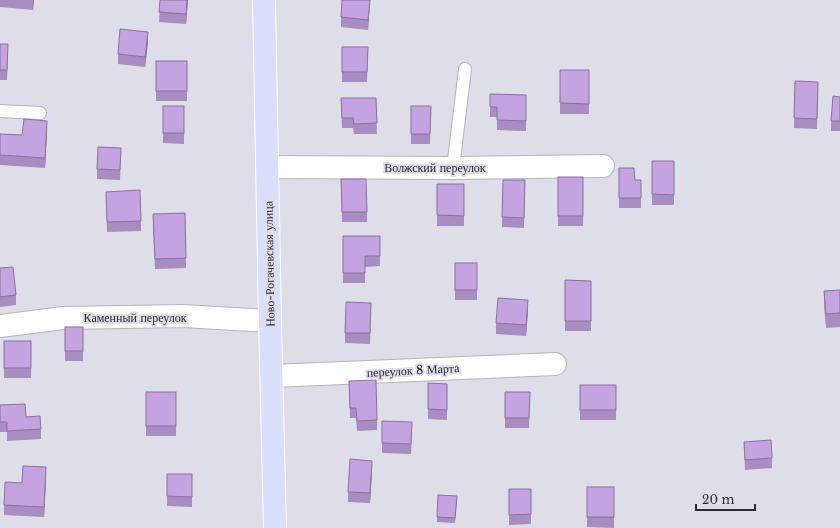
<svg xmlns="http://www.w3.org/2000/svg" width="840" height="528" viewBox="0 0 840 528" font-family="'Libre Baskerville',serif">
<rect width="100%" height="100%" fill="#dddee7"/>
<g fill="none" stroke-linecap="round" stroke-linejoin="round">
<!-- lane casing -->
<g stroke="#b4b5be" stroke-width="14">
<g id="lane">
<polyline points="0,111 40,113"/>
<polyline points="453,168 465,69"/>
</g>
</g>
<!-- street casing -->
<g stroke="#b4b5be" stroke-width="24">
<g id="street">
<polyline points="268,167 453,168 603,166"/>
<polyline points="0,326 63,318 183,316 270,321"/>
<polyline points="272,376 555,364"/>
</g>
</g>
<!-- primary casing -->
<g stroke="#fff" stroke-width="24">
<polyline id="primary" points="264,0 270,321 275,528"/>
</g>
<!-- lane -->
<use href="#lane" stroke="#fff" stroke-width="12"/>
<!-- street -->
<use href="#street" stroke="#fff" stroke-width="22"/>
<!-- primary -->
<use href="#primary" stroke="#dadffb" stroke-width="22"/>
</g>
<!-- wall -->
<g fill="#a98cc1">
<polygon points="0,0 34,0 33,10 0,7"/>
<polygon points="160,0 188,0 186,24 159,22"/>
<polygon points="370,0 368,30 341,27 341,17"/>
<polygon points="148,42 145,67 118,64 118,54"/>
<polygon points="0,44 8,54 7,80 0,80"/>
<polygon points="342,47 368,47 367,82 342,82"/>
<rect x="156" y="61" width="31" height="40"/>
<rect x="560" y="70" width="29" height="44"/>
<polygon points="795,81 818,92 817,129 794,128"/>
<polygon points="490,94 526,95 526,131 497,130 497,117 490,117"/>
<polygon points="840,97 840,131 831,131 831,121"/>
<polygon points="341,98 376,98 377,134 354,134 353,128 342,128"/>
<polygon points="163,106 184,106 184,144 163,143"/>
<polygon points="411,106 431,106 430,144 411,144"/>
<polygon points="47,131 45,168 0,165 0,134 22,135"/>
<polygon points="121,148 120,180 97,179 97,169"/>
<rect x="652" y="161" width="22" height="44"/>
<polygon points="619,168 635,180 641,180 641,208 619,208"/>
<rect x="558" y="177" width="25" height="49"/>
<polygon points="341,179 367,212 367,222 342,222"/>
<polygon points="503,180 525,180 524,228 502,227"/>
<rect x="437" y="184" width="27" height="42"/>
<polygon points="106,192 141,221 141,231 107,232"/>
<polygon points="185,213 186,268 155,269 153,224"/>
<polygon points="343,236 380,236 380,266 365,267 365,283 343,283"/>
<rect x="455" y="263" width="22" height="37"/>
<polygon points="0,268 16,295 16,305 0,307"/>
<polygon points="565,280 591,281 591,331 565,331"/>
<polygon points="840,290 840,327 826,328 824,306 824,291"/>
<polygon points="371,303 370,344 345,343 345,333"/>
<polygon points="528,310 526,336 496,334 496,323"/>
<rect x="65" y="327" width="18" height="34"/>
<rect x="4" y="341" width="27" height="37"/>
<polygon points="349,381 377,420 377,430 357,431 356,418 350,418"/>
<polygon points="428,383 447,384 447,420 428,419"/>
<rect x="580" y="385" width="36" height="35"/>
<rect x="146" y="392" width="30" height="44"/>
<polygon points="505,392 530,392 529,428 505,428"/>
<polygon points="0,405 26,417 41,429 41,439 7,441 7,432 0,432"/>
<polygon points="412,433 411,454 382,453 382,443"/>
<polygon points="744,442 772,458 772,468 745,470"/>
<polygon points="372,471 370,503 348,502 348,492"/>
<polygon points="167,474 192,474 192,507 167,506"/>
<polygon points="46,478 44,517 4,515 4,505 22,483"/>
<polygon points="587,487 614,487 614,528 587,527"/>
<polygon points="509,489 531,489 531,524 509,525"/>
<polygon points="457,501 455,523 437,522 437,517"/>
</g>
<!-- shaded-wall -->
<g fill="#89729d">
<polygon points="33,0 34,0 33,10"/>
<polygon points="187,0 188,0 186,24 186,14"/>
<polygon points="370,0 368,30 368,20"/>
<polygon points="148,32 148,42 145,67 145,57"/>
<polygon points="47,121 47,131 45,168 45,158"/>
<polygon points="528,300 528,310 526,336 526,325"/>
<polygon points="372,461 372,471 370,503 370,493"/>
<polygon points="46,467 46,478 44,517 44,507"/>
</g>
<!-- building -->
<g fill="#c4a3e0" stroke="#89729d">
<polygon points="160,0 187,0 186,14 159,12"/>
<polygon points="342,0 370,0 368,20 341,17"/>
<polygon points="120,29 148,32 145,57 118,54"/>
<polygon points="0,44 8,44 7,70 0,70"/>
<polygon points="342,47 368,47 367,72 342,72"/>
<rect x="156" y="61" width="31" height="30"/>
<polygon points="560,70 589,70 589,104 560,103"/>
<polygon points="795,81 818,82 817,119 794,118"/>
<polygon points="490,94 526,95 526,121 497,120 497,107 490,107"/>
<polygon points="833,96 840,97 840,121 831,121"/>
<polygon points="341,98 376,98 377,123 354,124 353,118 342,118"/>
<rect x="163" y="106" width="21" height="27"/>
<polygon points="411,106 431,106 430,134 411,134"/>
<polygon points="24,119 47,121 45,158 0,155 0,134 22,135"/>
<polygon points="98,147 121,148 120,170 97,169"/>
<polygon points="652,161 674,161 674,195 652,194"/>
<polygon points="619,168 634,168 635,180 641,180 641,198 619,198"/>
<rect x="558" y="177" width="25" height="39"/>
<polygon points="341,179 366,179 367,212 342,212"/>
<polygon points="503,180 525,180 524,218 502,217"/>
<polygon points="437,184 464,184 464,216 437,215"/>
<polygon points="140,190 141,221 107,222 106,192"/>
<polygon points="185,213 186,258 155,259 153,214"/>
<polygon points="343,236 380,236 380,256 365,256 365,273 343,273"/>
<rect x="455" y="263" width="22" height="27"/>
<polygon points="13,267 16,295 0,297 0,268"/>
<polygon points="565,280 591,281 591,321 565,321"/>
<polygon points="840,290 840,313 826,314 824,291"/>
<polygon points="498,298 528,300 526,325 496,323"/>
<polygon points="346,302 371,303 370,333 345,333"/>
<rect x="65" y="327" width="18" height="24"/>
<rect x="4" y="341" width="27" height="27"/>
<polygon points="376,380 377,420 357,421 356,408 350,408 349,381"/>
<polygon points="428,383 447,384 447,410 428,409"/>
<rect x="580" y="385" width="36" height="25"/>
<rect x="146" y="392" width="30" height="34"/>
<polygon points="505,392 530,392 529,418 505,418"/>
<polygon points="25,404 26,417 40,416 41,429 7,431 7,422 0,422 0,405"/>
<polygon points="382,421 412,422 411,444 382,443"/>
<polygon points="771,440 772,458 745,460 744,442"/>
<polygon points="350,459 372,461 370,493 348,492"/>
<polygon points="23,466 46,467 44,507 4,505 5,482 22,483"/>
<polygon points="167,474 192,474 192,497 167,496"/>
<rect x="587" y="487" width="27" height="30"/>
<polygon points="509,489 531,489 531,514 509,515"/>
<polygon points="438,495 457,496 455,518 437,517"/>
</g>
<g text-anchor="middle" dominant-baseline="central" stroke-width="4" stroke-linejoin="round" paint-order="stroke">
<!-- street labels -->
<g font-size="12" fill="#2d2d31" stroke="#dddee7">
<text x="435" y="167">Волжский переулок</text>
<text transform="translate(269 264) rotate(-91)">Ново-Рогачевская улица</text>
<text x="135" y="317">Каменный переулок</text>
<text transform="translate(413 370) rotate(-3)">переулок 8 Марта</text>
</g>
</g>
<!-- scale -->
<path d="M696 504v6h59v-6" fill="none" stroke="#2d2d31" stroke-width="2"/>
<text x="702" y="504" font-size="12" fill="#2d2d31" stroke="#dddee7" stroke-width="3" paint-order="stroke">20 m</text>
</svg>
